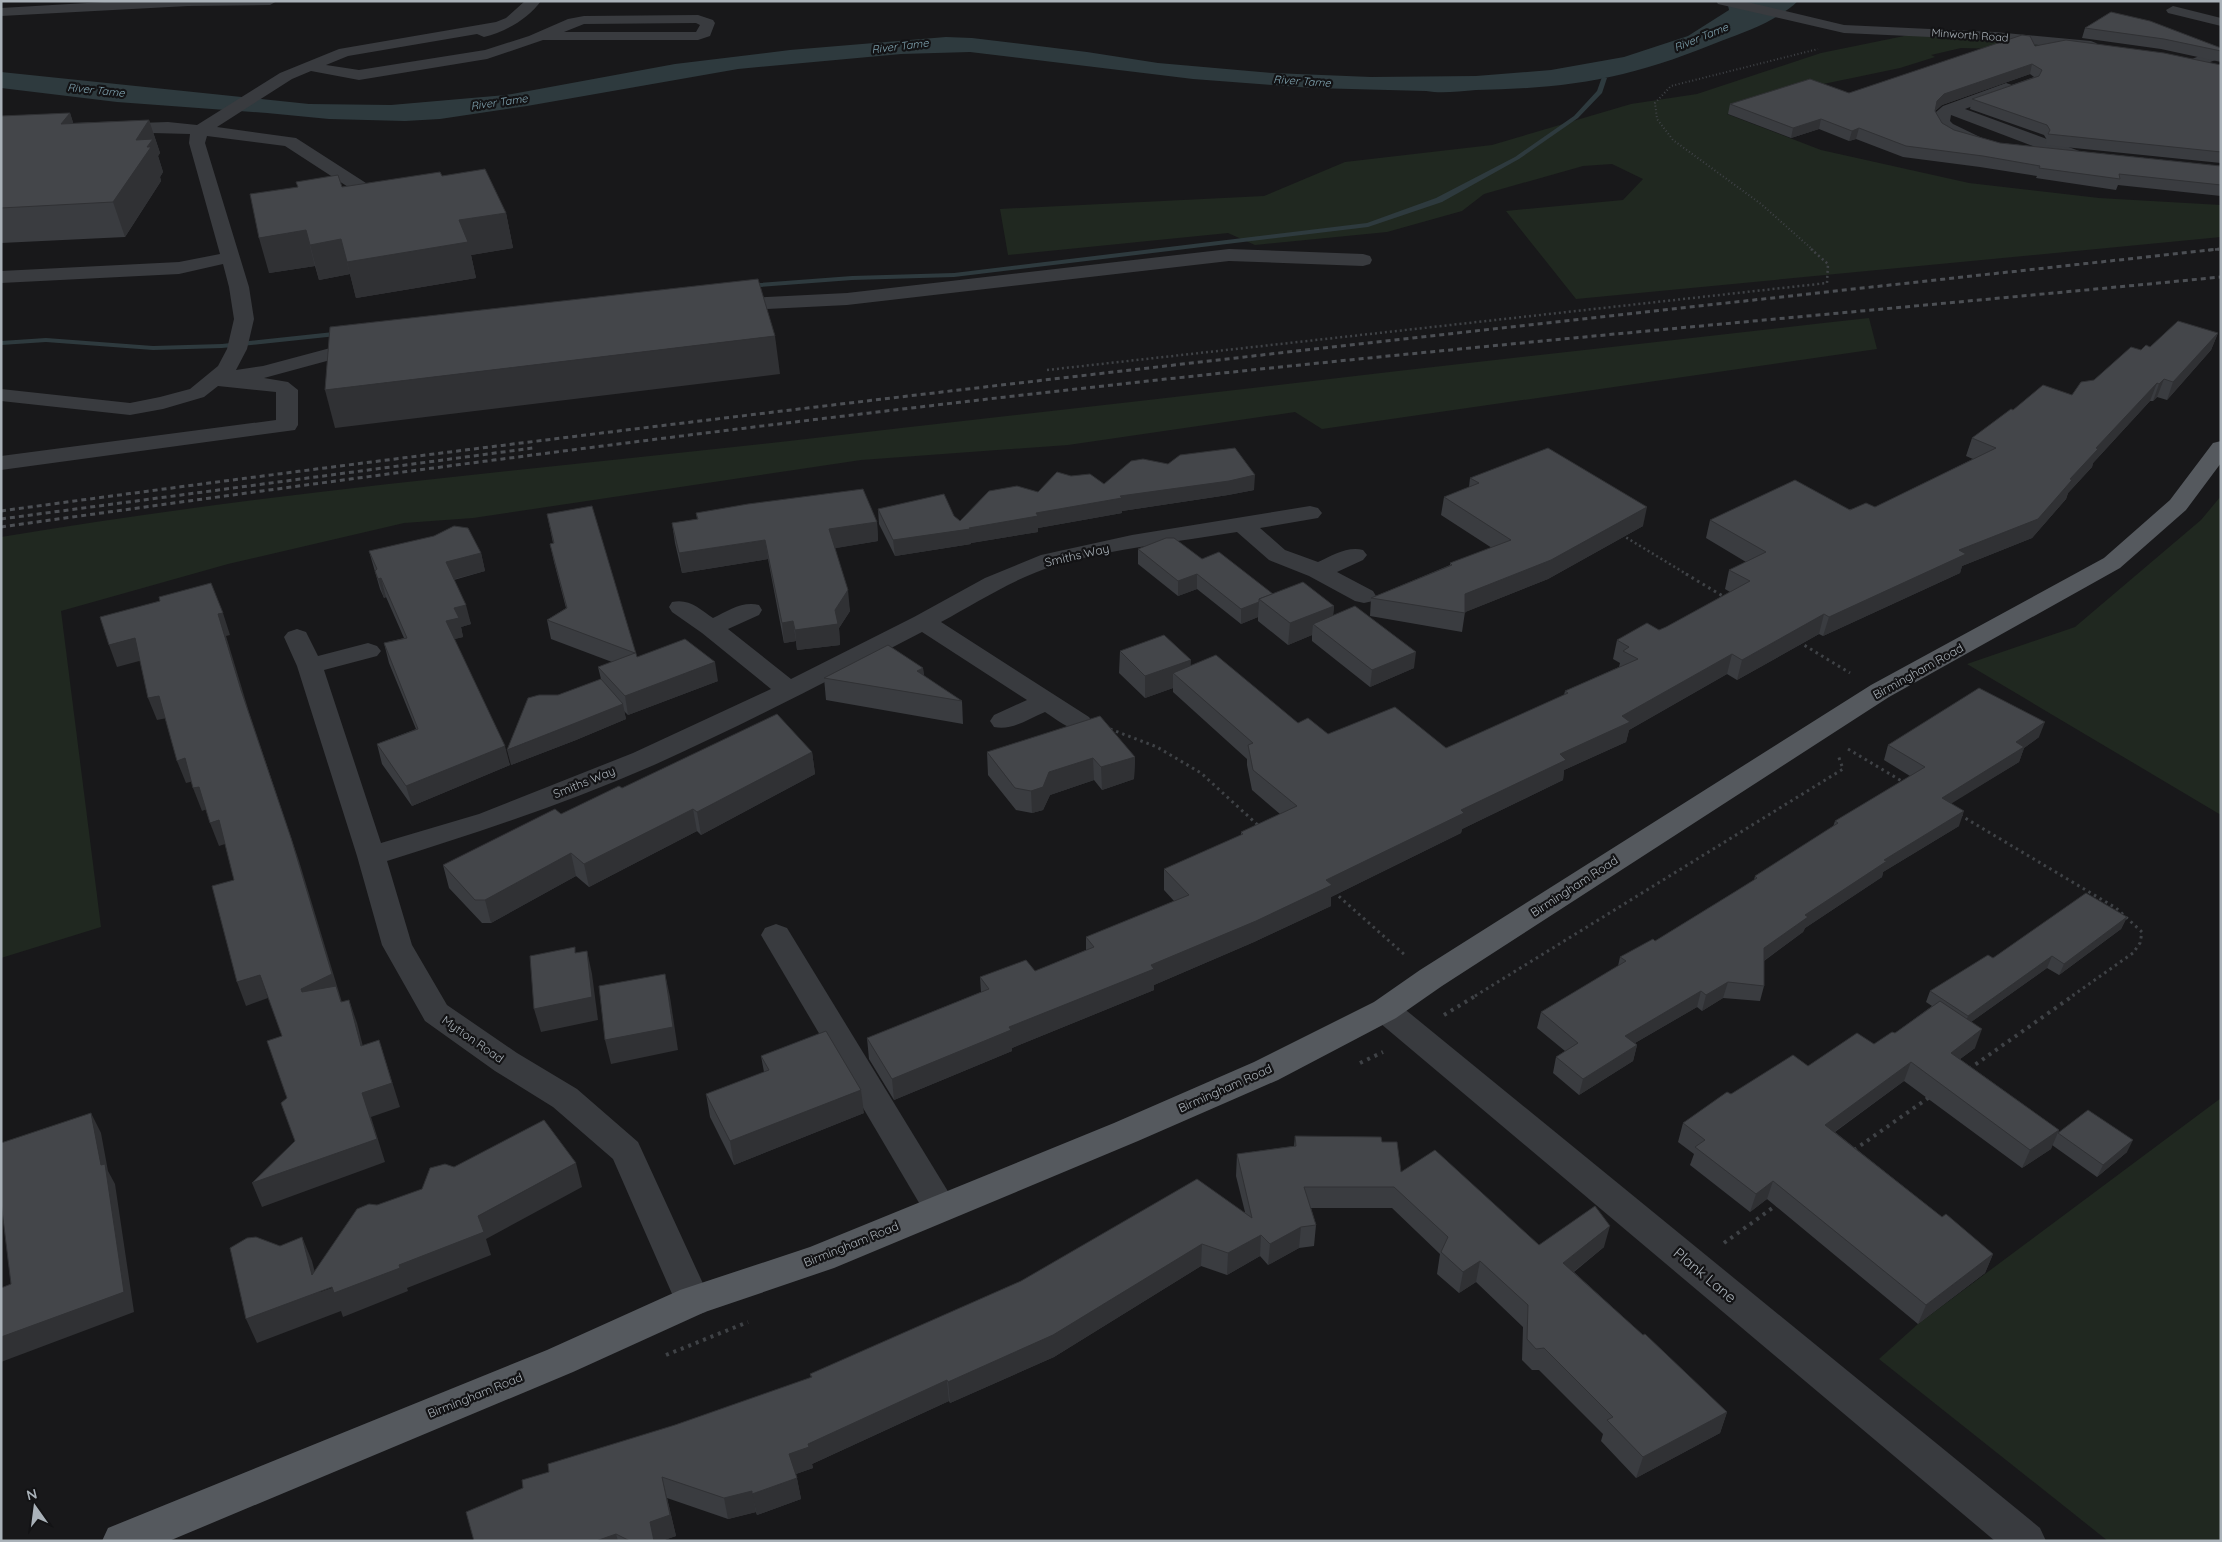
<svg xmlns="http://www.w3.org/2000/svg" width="2222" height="1542" viewBox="0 0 2222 1542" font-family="Quicksand,sans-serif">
<rect width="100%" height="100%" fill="#18181a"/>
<!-- green -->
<g fill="#202820">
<polygon points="1909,35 2036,44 2043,50 1961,48 1931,55 1935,57 1900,68 1809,87 1727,114 1821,150 1969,183 2099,198 2221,205 2221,237 1576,299 1506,211 1623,200 1643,179 1612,164 1583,166 1484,194 1462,211 1387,232 1255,245 1228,233 1008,255 1000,209 1264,196 1345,162 1492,145 1631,104 1697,94 1821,53"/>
<path d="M 1869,318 L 1877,349 L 1322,429 L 1295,412 L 1068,445 L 861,460 L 473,518 L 404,523 L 228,564 L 61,611 L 101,927 L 1,958 L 1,537 C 262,493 526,470 789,441 C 1149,400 1509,358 1869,318 Z"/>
<polygon points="2221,496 2221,815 1967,664 2075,627 2201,520"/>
<polygon points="2221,1098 2221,1541 2108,1541 1879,1359 1918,1324"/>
</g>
<!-- water -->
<path fill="#2e3a3e" d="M 1734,1 L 1798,1 C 1777,21 1747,31 1721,41 C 1689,54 1656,66 1623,74 C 1575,86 1525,89 1476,90 C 1459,91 1443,94 1426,91 L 1313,88 L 1193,79 L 970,52 L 901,54 L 738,69 L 527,106 L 440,119 L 405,121 L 329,119 L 267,113 L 117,102 L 1,88 L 1,72 L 309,104 L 391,105 L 506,95 L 675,64 L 790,50 L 946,37 L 972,38 L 1087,52 L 1158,63 L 1273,73 L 1371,77 L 1476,76 L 1551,70 L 1624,57 L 1688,36 L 1729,10 L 1728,5 Z"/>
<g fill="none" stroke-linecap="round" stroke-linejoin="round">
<!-- stream -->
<g fill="#2e3a3e" fill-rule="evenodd">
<polygon points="1602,77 1607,78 1602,93 1578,118 1519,159 1442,202 1368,227 954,277 852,280 747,288 743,286 747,284 852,276 954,273 1367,223 1436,198 1515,157 1574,116 1597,91"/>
<polygon points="343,331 347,333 346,335 222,348 153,350 46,342 1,345 1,341 46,338 153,346 222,344"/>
</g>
<!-- path-far3 -->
<polyline stroke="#3f4246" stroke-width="2" stroke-dasharray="1 2.5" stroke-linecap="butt" points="1813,250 1761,204 1673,140 1657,119 1655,103 1671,86 1818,49"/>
<!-- path-far2 -->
<g stroke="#3f4246" stroke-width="2.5" stroke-dasharray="2 3" stroke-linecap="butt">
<polyline points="1047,370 1827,283 1828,264 1811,249"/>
<polyline points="1622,535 1688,575"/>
</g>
<!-- path-far1 -->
<g stroke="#3f4246" stroke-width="3" stroke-dasharray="2.5 4" stroke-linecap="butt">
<polyline points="1686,574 1726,598"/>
<polyline points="1799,642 1850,673"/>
<polyline points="1110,729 1157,747 1201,773 1260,827"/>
<polyline points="1848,749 1905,783"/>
<polyline points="1960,815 2116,908 2142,932 2140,943 2133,953 2072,996"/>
<polyline points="1334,892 1406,956"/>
<polyline points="1475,996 1843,769 1838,755"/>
</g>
<!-- path -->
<g stroke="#3f4246" stroke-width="4" stroke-dasharray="3 5" stroke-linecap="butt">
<polyline points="1444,1015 1477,995"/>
<polyline points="1360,1063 1383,1052"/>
<polyline points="1969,1069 2074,995"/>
<polyline points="1854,1150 1931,1096"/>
<polyline points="1724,1243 1778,1204"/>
<polyline points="666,1355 748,1322"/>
</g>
<!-- minor -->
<g fill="#393b3f" fill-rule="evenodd">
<polygon points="121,1 277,1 270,5 188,6 1,16 1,8"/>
<path d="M 525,1 L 541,1 C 528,19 505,32 484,37 L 477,34 L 348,56 L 326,65 L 359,70 L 485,50 L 529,36 L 568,19 L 584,16 L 698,15 L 713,20 L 715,23 L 710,36 L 698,40 L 543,40 L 487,59 L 359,80 L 311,71 L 292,79 L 217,127 L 296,138 L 394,201 L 397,205 L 394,209 L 388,210 L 382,209 L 285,146 L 207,136 L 205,143 L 249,287 L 254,319 L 247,349 L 236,370 L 263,366 L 364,339 L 371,341 L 374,345 L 371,349 L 264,378 L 288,382 L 298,390 L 298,425 L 295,430 L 1,470 L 1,456 L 276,420 L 276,392 L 218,386 L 204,397 L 163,409 L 130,415 L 1,401 L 1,389 L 130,403 L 160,397 L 190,389 L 218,366 L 227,349 L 234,319 L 229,287 L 223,264 L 179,274 L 1,283 L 1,271 L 179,262 L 220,254 L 189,143 L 190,134 L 115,132 L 109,130 L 107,127 L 109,124 L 168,122 L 197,125 L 280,73 L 339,49 L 496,22 L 506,18 ZM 696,23 L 700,25 L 696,32 L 564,32 L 584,24 Z"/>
<polygon points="1716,1 1743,1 1844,25 1995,32 2091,41 2096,43 2099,46 2096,49 2091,51 1995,40 1844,33 1718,4"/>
<polygon points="2173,6 2221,18 2221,26 2168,13 2166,10"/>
<polygon points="2221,48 2221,58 2194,68 2189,66 2186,63 2189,60"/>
<path d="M 2006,83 L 2012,85 L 2014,88 L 2012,91 L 1965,109 L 2082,152 L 2084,156 L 2082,160 L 2070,160 L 1951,115 L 1950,121 L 1953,124 L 1982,138 L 1984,142 L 1982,146 C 1965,150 1943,135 1934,122 L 1936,112 L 1943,106 Z"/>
<polygon points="1229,249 1363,254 1370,256 1372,260 1370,264 1363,266 1229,261 847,305 727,311 720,309 717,305 720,301 727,299 847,293"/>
<path d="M 1310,506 L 1318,508 L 1322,513 L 1318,518 L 1260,528 L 1285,550 L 1318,562 C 1332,556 1347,546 1363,550 L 1367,555 L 1363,560 L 1337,572 L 1373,591 L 1376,596 L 1373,601 L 1364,603 L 1355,601 L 1309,576 L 1269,560 L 1237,532 C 1177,542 1115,548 1057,565 C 1016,577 978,602 941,622 L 1089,717 L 1093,723 L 1089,729 C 1071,733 1059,721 1045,712 C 1028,719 1012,731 994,727 L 990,721 L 994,715 L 1027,700 L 922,632 C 833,678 745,724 654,765 C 567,803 477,833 387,861 L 412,945 L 447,1005 L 517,1053 L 577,1089 L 638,1142 L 711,1301 L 706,1312 L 693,1316 L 680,1312 L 613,1159 L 553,1107 L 495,1071 L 425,1021 L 382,945 L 357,856 L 297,666 L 284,637 L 288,632 L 297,629 L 306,632 L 318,656 L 368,643 L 377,646 L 381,651 L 377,656 L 324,670 L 381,843 L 479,814 L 633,753 L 771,689 L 702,633 L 672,612 L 669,607 L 672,602 C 689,598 700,609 713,618 C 728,611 742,601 759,605 L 762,610 L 759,615 L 728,629 L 791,679 L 914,617 L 985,578 L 1041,555 L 1132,535 Z"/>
<polygon points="776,924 787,928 952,1198 957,1208 952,1218 940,1222 928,1218 761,935 765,928"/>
<polygon points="1385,999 1396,1002 2040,1528 2046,1541 1995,1541 1374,1018 1369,1010 1374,1002"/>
</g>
<!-- major -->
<polygon fill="#55595e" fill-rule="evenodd" points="2221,441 2221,463 2186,510 2120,568 1889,697 1442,986 1396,1018 1278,1080 1138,1141 834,1268 705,1312 573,1372 169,1541 102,1541 108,1528 547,1350 680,1290 810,1247 1114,1123 1254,1062 1374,1002 1420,970 1871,685 2104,558 2170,500 2213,443"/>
<!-- rail-far1 -->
<polyline stroke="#4c4f54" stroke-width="2.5" stroke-dasharray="4 3" stroke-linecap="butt" points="2208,250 2221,249"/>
<!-- rail -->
<g stroke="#4c4f54" stroke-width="3" stroke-dasharray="5 4" stroke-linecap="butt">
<path d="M 1,511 C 739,410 1479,330 2219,249"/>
<polyline points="1,519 533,448"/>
<path d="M 1,527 C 401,471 802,418 1204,375 C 1543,339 1882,310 2221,277"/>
</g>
</g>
<!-- wall -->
<g fill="#3a3c40">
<polygon points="2111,12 2221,48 2221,62 2161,49 2082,38 2085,28"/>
<polygon points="2035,46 2221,65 2221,163 2045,145 2047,140 2044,135 1970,109 1972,99 2034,77 2030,74 1942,105 1935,111 1942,123 1954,130 2000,143 2221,166 2221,196 2118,185 2116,190 2036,178 2037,176 1980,167 1903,157 1856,139 1849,141 1819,129 1791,138 1728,114 1730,104 1849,93"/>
<polygon points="70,113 73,123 149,120 160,153 158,156 163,172 160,177 161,181 125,237 1,243 1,116"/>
<polygon points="442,176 506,213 513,248 471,255 476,278 356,298 350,274 319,280 315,266 269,273 298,187 342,187"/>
<polygon points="2218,333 2211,350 2167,400 2157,397 2153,401 2150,401 2093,463 2092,467 2068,493 2066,499 2032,538 1962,566 1960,573 1823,636 1819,634 1737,680 1727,674 1629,730 1626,742 1564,770 1563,780 1462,829 1461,833 1331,897 1331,906 1254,942 1154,985 1154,990 1012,1048 1012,1051 894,1100 869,1059 867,1038 981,992 980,977 1035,971 1086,950 1086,937 1174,901 1164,890 1164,869 1241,835 1241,832 1280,814 1252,790 1247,765 1247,759 1173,692 1173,688 1145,698 1119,673 1120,651 1191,666 1298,723 1328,734 1446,748 1564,695 1565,691 1619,667 1620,663 1613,659 1617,640 1659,630 1666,627 1730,592 1725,589 1729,570 1746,562 1706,538 1710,520 1875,507 1973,459 1966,456 1972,438 2013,410 2072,395 2094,380 2141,350 2150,347"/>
<polygon points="1470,478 1643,526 1548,579 1465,612 1462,632 1370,616 1371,598 1450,565 1450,563 1492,548 1441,515 1444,497 1469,487"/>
<polygon points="1104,484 1254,490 1228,495 1122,511 1122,513 1038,528 1038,532 971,543 971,544 895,556 879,524 878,509 954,516 960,521 1038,492"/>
<polygon points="696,513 877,522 878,541 835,548 850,611 839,628 840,645 797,650 796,641 784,643 768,559 682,573 675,543 672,523 697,519"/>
<polygon points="547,514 637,657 718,681 628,715 624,711 626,719 576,740 511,765 558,695 601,679 598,667 612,662 551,639 547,620 566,608 554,562 550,544 553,543"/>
<polygon points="1138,549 1202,559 1273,594 1334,606 1333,615 1414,668 1370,687 1312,641 1312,635 1288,645 1258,621 1258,617 1241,624 1197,589 1178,596 1138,564"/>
<polygon points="369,551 481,553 485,571 454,580 471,624 461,627 463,637 454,639 510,765 412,806 382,764 377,744 416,729 389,663 384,643 404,638 386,597 384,598 380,589"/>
<polygon points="923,668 924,676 962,701 963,724 826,700 824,678"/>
<polygon points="2039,737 2024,748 2019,762 1951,803 1959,826 1883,872 1882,877 1805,928 1803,932 1764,961 1764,986 1760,1001 1723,998 1702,1011 1697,1007 1635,1043 1637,1045 1633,1061 1579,1095 1553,1073 1556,1057 1565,1051 1537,1028 1541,1012 1618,966 1620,957 1655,941 1754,880 1755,876 1833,827 1835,821 1910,776 1884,760 1888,745"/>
<polygon points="812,752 815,774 701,835 697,831 589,887 576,876 491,923 482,923 449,888 443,865 622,788"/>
<polygon points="987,752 1135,757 1134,779 1102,790 1094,780 1050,795 1043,810 1032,813 1016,810 988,775"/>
<polygon points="2127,917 2121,929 2059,975 2047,968 1971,1022 1975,1048 1960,1059 2059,1130 2058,1133 2127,1152 2097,1177 2052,1145 2051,1149 2022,1168 1904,1081 1835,1132 1942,1217 1993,1254 1985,1273 1918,1324 1767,1199 1750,1212 1690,1165 1694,1154 1678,1142 1683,1123 1731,1094 1808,1066 1874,1044 1895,1033 1932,1006 1926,1002 1930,991 1993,958"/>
<polygon points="761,1056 864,1113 734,1165 710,1117 706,1094 764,1072"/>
<polygon points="1295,1136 1382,1142 1401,1172 1539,1245 1604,1247 1574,1272 1727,1412 1720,1433 1636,1478 1601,1441 1603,1434 1539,1370 1532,1370 1522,1360 1523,1327 1476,1282 1459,1293 1437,1274 1440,1254 1392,1208 1311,1208 1316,1225 1314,1246 1299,1248 1268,1265 1260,1256 1227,1275 1201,1266 1054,1357 950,1403 949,1401 812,1464 813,1468 796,1474 801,1499 757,1515 756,1512 728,1519 667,1498 676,1536 661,1541 474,1541 523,1488 549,1472 675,1425 811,1378 810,1374 1245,1212 1236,1176 1237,1154 1294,1146"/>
</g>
<!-- shaded-wall -->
<g fill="#303134">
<polygon points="2032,64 2030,74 1942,105 1934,112 1937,101 1944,94"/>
<polygon points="70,113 81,146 61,124"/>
<polygon points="1821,119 1819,129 1791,138 1793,128"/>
<polygon points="149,120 160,153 158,156 163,172 160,177 161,181 125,237 113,202 136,140"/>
<polygon points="1859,128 1856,139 1849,141 1852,131"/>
<polygon points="506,213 513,248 471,255 476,278 356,298 347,262 459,220"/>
<polygon points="306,230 315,266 269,273 259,238"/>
<polygon points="341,239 350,274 319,280 310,245"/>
<polygon points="2218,333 2211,350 2167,400 2173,382"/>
<polygon points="775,336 780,374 335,428 325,390"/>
<polygon points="2164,379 2157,397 2153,401 2159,384"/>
<polygon points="2157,383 2150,401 2093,463 2092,467 2068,493 2066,499 2032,538 1962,566 1960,573 1823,636 1829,617 1959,550 2096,448"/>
<polygon points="1255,475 1254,490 1228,495 1122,511 1122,513 1038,528 1038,532 971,543 971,544 895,556 893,540 969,528 1036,513 1120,496"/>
<polygon points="1647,507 1643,526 1548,579 1463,613 1465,594"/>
<polygon points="877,522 878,541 831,549 829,529"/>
<polygon points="765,540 768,559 682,573 679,553"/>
<polygon points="481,553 485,571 451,580 446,562"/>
<polygon points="1197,574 1197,589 1178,596 1178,581"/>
<polygon points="381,578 386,597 384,598 378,579"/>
<polygon points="848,590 850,611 839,628 840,645 797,650 795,630 835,610"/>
<polygon points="1259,602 1258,617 1241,624 1241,609"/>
<polygon points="466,605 471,624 461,627 463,637 451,640 446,621 454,608"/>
<polygon points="1334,606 1332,627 1313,624 1312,635 1288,645 1290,623"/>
<polygon points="223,613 230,635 226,636 249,712 299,861 344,1009 310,1012 301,989 241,690 218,614"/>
<polygon points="1824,614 1819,634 1737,680 1742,660"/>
<polygon points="793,621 796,641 784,643 782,623"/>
<polygon points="135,638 143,660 117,667 109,645"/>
<polygon points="1416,652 1414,668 1370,687 1372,670"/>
<polygon points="1732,654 1727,674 1629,730 1626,742 1564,770 1563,780 1462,829 1461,833 1331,897 1331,906 1254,942 1154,985 1154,990 1012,1048 1012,1051 894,1100 892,1079 1009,1027 1151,965 1326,880 1560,754 1622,716"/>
<polygon points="1191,660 1190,682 1173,673 1173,688 1145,698 1145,676"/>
<polygon points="715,662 718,681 628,715 625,696"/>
<polygon points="923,668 925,690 917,671"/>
<polygon points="159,696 167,718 157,720 148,698"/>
<polygon points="623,704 626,719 576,740 511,765 507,750"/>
<polygon points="2045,722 2039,737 2024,748 2019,762 1936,813 1942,798 2016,742"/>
<polygon points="505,746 510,765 412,806 406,786"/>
<polygon points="812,752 815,774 701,835 697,812"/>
<polygon points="1135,757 1134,779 1102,790 1101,767"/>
<polygon points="185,758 194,781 186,783 177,761"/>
<polygon points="1093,758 1094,780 1050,795 1043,810 1032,813 1031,791 1049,772"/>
<polygon points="199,787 207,809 202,811 193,788"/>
<polygon points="693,809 697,831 589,887 584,864"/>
<polygon points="1964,811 1959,826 1883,872 1882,877 1805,928 1803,932 1759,964 1764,948 1805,915 1884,860"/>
<polygon points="219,820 228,843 219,846 210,823"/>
<polygon points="571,853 576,876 491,923 485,900"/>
<polygon points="2127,917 2121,929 2059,975 2064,964"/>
<polygon points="587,951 592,974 598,1020 541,1032 534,1009"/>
<polygon points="2052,956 2047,968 1964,1027 1968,1016"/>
<polygon points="665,974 670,997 678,1050 611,1064 605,1040"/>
<polygon points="260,975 268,998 246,1006 237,982"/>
<polygon points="1728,982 1723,998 1702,1011 1706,995"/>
<polygon points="1701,991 1697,1007 1621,1051 1625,1036"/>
<polygon points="349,1000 357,1023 369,1070 361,1046"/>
<polygon points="1982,1029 1975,1048 1944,1071 1951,1053"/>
<polygon points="379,1040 400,1107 371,1117 385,1162 262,1207 252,1183 362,1093"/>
<polygon points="1637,1045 1633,1061 1579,1095 1583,1079"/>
<polygon points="1911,1062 1904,1081 1819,1143 1825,1125"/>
<polygon points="861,1090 864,1113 734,1165 730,1141"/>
<polygon points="91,1113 101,1133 108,1171 115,1184 134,1312 1,1362 1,1337 101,1165"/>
<polygon points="2059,1130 2051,1149 2022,1168 2030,1150"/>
<polygon points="2133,1140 2127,1152 2097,1177 2103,1165"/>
<polygon points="576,1163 582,1187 486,1239 491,1255 407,1288 408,1291 343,1317 341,1311 257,1343 246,1319 312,1275 302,1237 312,1261 320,1292 399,1265 478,1216"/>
<polygon points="1773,1181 1767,1199 1750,1212 1756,1194"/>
<polygon points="1610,1226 1604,1247 1558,1284 1563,1263"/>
<polygon points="1301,1227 1299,1248 1268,1265 1270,1244"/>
<polygon points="1261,1235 1260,1256 1227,1275 1228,1253"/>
<polygon points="1202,1244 1201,1266 1054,1357 950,1403 948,1382"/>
<polygon points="1993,1254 1985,1273 1918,1324 1926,1305"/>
<polygon points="1480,1261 1476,1282 1459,1293 1463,1272"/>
<polygon points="947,1380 949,1401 812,1464 813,1468 793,1475 789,1454 808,1444"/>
<polygon points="1727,1412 1720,1433 1636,1478 1643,1457"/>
<polygon points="662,1477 676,1536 661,1541 654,1541 650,1522"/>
<polygon points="797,1478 801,1499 757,1515 752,1494"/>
<polygon points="752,1491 756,1512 728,1519 724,1498"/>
<polygon points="616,1534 618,1541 596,1541"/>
</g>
<!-- building -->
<g fill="#44464a" stroke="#303134">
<polygon points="2111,12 2150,21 2221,48 2221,51 2164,39 2085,28"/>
<polygon points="2022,35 2030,36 2035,46 2066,40 2164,53 2221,65 2221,152 2048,134 2050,130 2047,125 1972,99 2039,76 2042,70 2032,64 1944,94 1937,101 1935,111 1942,123 1954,130 2000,143 2221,166 2221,185 2119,174 2120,179 2039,168 2040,166 1983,156 1906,146 1859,128 1852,131 1821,119 1793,128 1730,104 1810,79 1849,93"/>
<polygon points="70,113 61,124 149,120 136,140 153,139 147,147 151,147 113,202 1,208 1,116"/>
<polygon points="485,169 506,213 459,220 468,242 347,262 341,239 310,245 306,230 259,238 250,194 298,187 296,182 338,175 342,187 440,172 442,176"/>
<polygon points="758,279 775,336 325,390 330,327"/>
<polygon points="2178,321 2218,333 2173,382 2164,379 2159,384 2157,383 2096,448 2098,449 2070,479 2072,480 2038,519 1959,550 1966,554 1829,617 1824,614 1742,660 1732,654 1622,716 1630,722 1560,754 1566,760 1461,810 1464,813 1326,880 1332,885 1256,921 1151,965 1154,969 1009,1027 1011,1030 892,1079 867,1038 989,989 980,977 1026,960 1035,971 1094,947 1086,937 1189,895 1164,869 1243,834 1241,832 1297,806 1253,770 1248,745 1253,743 1173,673 1216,655 1298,723 1308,718 1328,734 1395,707 1446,748 1568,693 1565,691 1638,659 1623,651 1629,647 1617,640 1647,623 1659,630 1666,627 1750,581 1729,570 1766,552 1710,520 1795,480 1850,510 1866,503 1875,507 1996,448 1972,438 2011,409 2013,410 2043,385 2072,395 2081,382 2094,380 2131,347 2141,350 2146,345 2150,347"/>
<polygon points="1235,448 1255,475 1229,481 1120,496 1122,498 1036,513 1038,516 969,528 970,529 893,540 878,509 944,494 954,516 960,521 989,491 1017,486 1038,492 1057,472 1071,476 1090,474 1104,484 1131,461 1143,459 1168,464 1180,455"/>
<polygon points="1548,448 1647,507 1551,560 1465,594 1465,613 1371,598 1452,565 1450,563 1511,540 1444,497 1479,483 1470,478"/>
<polygon points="863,489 877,522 829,529 848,590 835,610 838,624 795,630 793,621 782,623 765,540 679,553 672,523 698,519 696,513 748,504"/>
<polygon points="592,506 637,657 685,639 715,662 625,696 598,667 635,653 547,620 567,608 550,544 554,543 547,514"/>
<polygon points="454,526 468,528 481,553 446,562 466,605 454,608 459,618 446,621 505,746 406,786 377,744 418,729 384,643 407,638 381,578 378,579 375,571 377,569 369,551 434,536"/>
<polygon points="1166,538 1174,538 1202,559 1219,552 1273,594 1259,599 1259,602 1241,609 1197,574 1178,581 1138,549"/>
<polygon points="1303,582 1334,606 1290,623 1259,599"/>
<polygon points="211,583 223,613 218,614 241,690 291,838 332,974 301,989 302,992 336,986 341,1002 349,1000 361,1046 379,1040 392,1083 362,1093 377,1139 252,1183 295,1141 281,1103 287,1098 267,1041 282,1036 260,975 237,982 212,886 234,880 219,820 210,823 199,787 193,788 185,758 177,761 159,696 148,698 135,638 109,645 100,617 160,601 159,597"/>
<polygon points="1355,606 1416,652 1372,670 1313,624"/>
<polygon points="1164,635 1191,660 1145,676 1120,651"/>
<polygon points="888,645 923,668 917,671 962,701 824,678"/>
<polygon points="601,679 623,704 573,724 507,750 528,698 539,695 558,695"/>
<polygon points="1979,688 2045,722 2016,742 2024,747 1942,798 1964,811 1884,860 1887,861 1805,915 1808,917 1764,948 1764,986 1728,982 1706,995 1701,991 1625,1036 1637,1045 1583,1079 1556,1057 1578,1043 1541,1012 1626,961 1620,957 1653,939 1655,941 1733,893 1757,878 1755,876 1838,823 1835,821 1925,767 1888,745"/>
<polygon points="777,714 812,752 697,812 693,809 584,864 571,853 485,900 475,900 443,865 555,809 561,814 619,786 622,788"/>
<polygon points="1100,716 1135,757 1101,767 1093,758 1049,772 1043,787 1031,791 1015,788 987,752"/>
<polygon points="2086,893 2127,917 2064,964 2052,956 1968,1016 1930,991 1988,955 1993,958"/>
<polygon points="575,947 575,953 587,951 592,997 534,1009 530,956"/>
<polygon points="665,974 673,1027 605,1040 599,986"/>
<polygon points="1940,1001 1982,1029 1951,1053 2059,1130 2030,1150 1911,1062 1825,1125 1942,1217 1946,1214 1993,1254 1926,1305 1773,1181 1756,1194 1695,1147 1705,1140 1683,1123 1727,1092 1731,1094 1793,1055 1808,1066 1857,1033 1874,1044 1892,1032 1895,1033"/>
<polygon points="826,1031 861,1090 730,1141 706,1094 769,1070 761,1056"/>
<polygon points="2088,1110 2133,1140 2103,1165 2058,1133"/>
<polygon points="91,1113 101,1165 105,1164 124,1292 1,1337 1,1288 11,1284 1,1202 1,1143"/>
<polygon points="544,1120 576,1163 478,1216 484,1232 399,1265 400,1268 334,1293 332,1287 246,1319 230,1248 247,1238 256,1237 280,1246 302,1237 312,1275 357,1209 369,1204 377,1205 422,1189 430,1168 445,1164 454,1167"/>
<polygon points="1295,1136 1381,1137 1382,1142 1397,1142 1401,1172 1435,1150 1539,1245 1595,1206 1610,1226 1563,1263 1643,1335 1645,1334 1727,1412 1643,1457 1607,1420 1613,1417 1544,1348 1536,1349 1527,1339 1528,1305 1480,1261 1463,1272 1441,1252 1448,1237 1394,1187 1304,1187 1316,1225 1301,1227 1270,1244 1261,1235 1228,1253 1202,1244 1053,1335 948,1382 947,1380 808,1444 809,1447 789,1454 797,1478 752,1494 752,1491 724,1498 662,1477 670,1515 650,1522 654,1541 630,1541 616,1534 596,1541 474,1541 466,1512 523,1488 522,1480 549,1472 548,1464 675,1425 812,1377 810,1374 1021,1281 1197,1179 1252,1218 1237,1154 1296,1146"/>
</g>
<g text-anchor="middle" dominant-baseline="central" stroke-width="4.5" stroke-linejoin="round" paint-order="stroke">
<!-- far-street labels -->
<g font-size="11" fill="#aab2b9" stroke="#131315">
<text transform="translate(1970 35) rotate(4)">Minworth Road</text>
</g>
<!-- far-water labels -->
<g font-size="11" font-style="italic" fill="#82a6b3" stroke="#131315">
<text transform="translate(1701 37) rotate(-22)">River Tame</text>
<text transform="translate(900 46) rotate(-7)">River Tame</text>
<text transform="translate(1302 81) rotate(4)">River Tame</text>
<text transform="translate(96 90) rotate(6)">River Tame</text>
<text transform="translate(499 102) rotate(-8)">River Tame</text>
</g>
<!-- street labels -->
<g font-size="12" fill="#aab2b9" stroke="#131315">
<text transform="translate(1077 555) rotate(-13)">Smiths Way</text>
<text transform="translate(1918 671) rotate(-29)">Birmingham Road</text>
<text transform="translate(584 782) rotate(-22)">Smiths Way</text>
<text transform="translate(1574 886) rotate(-33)">Birmingham Road</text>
<text transform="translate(473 1039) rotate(35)">Mytton Road</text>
<text transform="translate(1225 1088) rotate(-24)">Birmingham Road</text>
<text transform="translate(851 1244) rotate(-22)">Birmingham Road</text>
<text transform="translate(475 1395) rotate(-22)">Birmingham Road</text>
</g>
<!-- near-street labels -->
<g font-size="15" fill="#aab2b9" stroke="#131315">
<text transform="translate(1705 1275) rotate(40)">Plank Lane</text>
</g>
</g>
<!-- border -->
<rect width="2222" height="1542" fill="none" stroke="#aab2b9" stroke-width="5"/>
<!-- north arrow -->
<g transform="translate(35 1507) rotate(346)" stroke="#131315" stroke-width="4" paint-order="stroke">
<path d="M0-4L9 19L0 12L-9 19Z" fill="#aab2b9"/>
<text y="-8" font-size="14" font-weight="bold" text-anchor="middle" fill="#aab2b9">N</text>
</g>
</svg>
